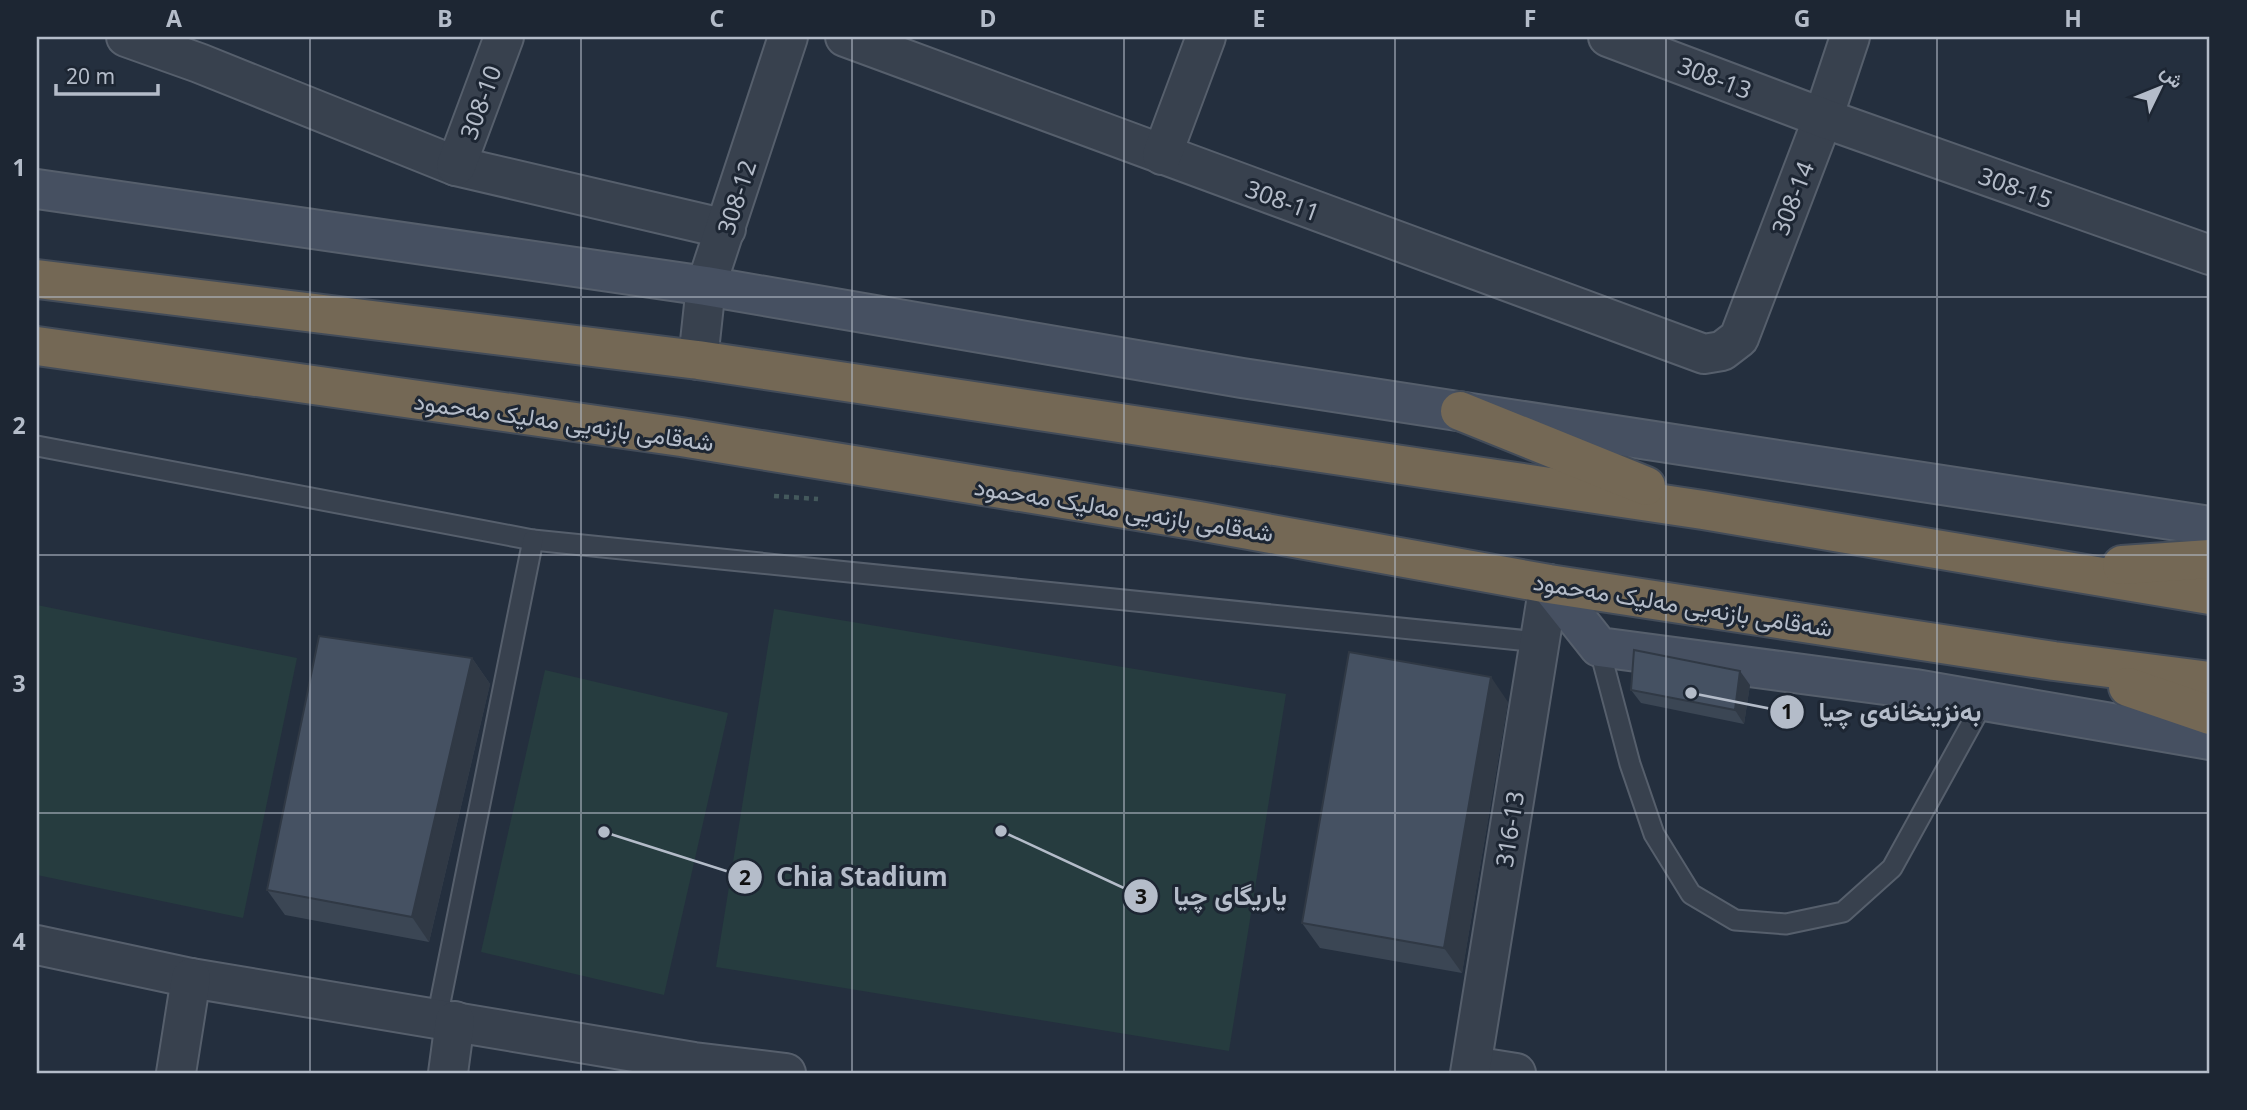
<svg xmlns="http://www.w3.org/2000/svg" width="2247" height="1110" viewBox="0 0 2247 1110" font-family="'Noto Sans',Vazirmatn,sans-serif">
<rect width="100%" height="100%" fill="#242f3e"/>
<!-- green -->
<g fill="#263c3f">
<polygon points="37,605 297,658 243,918 37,875"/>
<polygon points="774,609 1286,694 1229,1051 716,967"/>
<polygon points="545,670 728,713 664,995 481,952"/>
</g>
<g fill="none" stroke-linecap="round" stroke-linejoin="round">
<!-- lane casing -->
<g stroke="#565f6c" stroke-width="23">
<g id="lane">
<polyline points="37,446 533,540 1539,642"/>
<polyline points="1599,647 1630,764 1654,834 1691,894 1735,920 1786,924 1843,912 1892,868 1984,701"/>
<polyline points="437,1018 533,540"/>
</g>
</g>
<!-- street casing -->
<g stroke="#565f6c" stroke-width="42">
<g id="street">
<polyline points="126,37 199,63 456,166 726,229"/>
<polyline points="845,37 1704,354 1722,351 1739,338 1823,118 1850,37"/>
<polyline points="1608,37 1823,118 2210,255"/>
<polyline points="1162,155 1206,37"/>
<polyline points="456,166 504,37"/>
<polyline points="698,360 706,286 788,37"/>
<polyline points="37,945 191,978 694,1062 786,1073"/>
<polyline points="1472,1066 1516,1073"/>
<polyline points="176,1073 191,978"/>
<polyline points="448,1073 455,1021"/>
<polyline points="1470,1073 1549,584"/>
</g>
</g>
<!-- secondary casing -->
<g stroke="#565f6c" stroke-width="42">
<g id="secondary">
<polyline points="37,189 706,286 1242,378 2210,526"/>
<polyline points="1549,584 1599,647 1915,689 2210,740"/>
</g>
</g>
<!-- highway casing -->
<g stroke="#434c59" stroke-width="42">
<g id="highway">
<polyline points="37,279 698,360 1703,510 2210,595"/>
<polyline points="37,346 681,437 1199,521 1549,584 2054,661 2210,681"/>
<polyline points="1460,411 1646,486"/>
<polyline points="2122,565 2210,559"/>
<polyline points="2128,687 2210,715"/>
</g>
</g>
<!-- path -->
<polyline stroke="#44595c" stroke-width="4.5" stroke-dasharray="5 5" stroke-linecap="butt" points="774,496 818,499"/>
<!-- lane -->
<use href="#lane" stroke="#38414e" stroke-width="19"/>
<!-- street -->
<use href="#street" stroke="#38414e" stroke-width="38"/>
<!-- secondary -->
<use href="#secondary" stroke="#465061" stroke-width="38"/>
<!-- highway -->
<use href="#highway" stroke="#746855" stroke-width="38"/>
</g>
<!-- wall -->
<g fill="#3b4654">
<polygon points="472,658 490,684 429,942 285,915 267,890"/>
<polygon points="1750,685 1744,724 1641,703 1631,690"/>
<polygon points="1508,702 1462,973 1320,948 1302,923"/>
</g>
<!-- shaded-wall -->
<g fill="#303945">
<polygon points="472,658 490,684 429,942 412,917"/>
<polygon points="1740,671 1750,685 1744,724 1735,710"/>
<polygon points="1491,677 1508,702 1462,973 1444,948"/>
</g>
<!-- building -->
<g fill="#455162" stroke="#303945" stroke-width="2">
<polygon points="319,636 472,658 412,917 267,890"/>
<polygon points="1634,650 1740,671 1735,710 1631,690"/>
<polygon points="1349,652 1491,677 1444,948 1302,923"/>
</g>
<!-- grid -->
<path fill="none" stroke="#b4bcc9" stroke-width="2" stroke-opacity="0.55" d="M 310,37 L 310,1073M 581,37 L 581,1073M 852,37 L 852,1073M 1124,37 L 1124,1073M 1395,37 L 1395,1073M 1666,37 L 1666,1073M 1937,37 L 1937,1073M 37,297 L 2210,297M 37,555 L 2210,555M 37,813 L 2210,813"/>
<g text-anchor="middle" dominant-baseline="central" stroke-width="6" stroke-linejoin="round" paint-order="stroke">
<!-- street labels -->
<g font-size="24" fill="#b4bcc9" stroke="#1d2633">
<text transform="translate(1715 77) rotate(21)">308-13</text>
<text transform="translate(480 102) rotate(-70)">308-10</text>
<text transform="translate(2016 187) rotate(20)">308-15</text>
<text transform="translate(736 197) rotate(-72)">308-12</text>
<text transform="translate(1792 198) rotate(-69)">308-14</text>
<text transform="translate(1283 200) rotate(20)">308-11</text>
<text transform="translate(564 421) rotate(8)">شەقامی بازنەیی مەلیک مەحمود</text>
<text transform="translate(1124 509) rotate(9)">شەقامی بازنەیی مەلیک مەحمود</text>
<text transform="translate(1683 604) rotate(9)">شەقامی بازنەیی مەلیک مەحمود</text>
<text transform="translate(1509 829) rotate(-81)">316-13</text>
</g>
</g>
<!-- callouts -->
<path fill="none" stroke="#b4bcc9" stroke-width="2.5" d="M1691 693L1787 712M604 832L745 877M1001 831L1141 896"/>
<g fill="#b4bcc9" stroke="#1d2633" stroke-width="2.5">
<circle cx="1691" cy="693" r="7"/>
<circle cx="604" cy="832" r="7"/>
<circle cx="1001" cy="831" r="7"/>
<circle cx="1787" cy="712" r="18"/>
<circle cx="745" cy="877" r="18"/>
<circle cx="1141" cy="896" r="18"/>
</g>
<g font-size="21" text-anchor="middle" font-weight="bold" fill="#111">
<text x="1787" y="719">1</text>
<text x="745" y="885">2</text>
<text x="1141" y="904">3</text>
</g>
<g font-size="26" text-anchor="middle" font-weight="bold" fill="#b4bcc9" stroke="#1d2633" stroke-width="6" stroke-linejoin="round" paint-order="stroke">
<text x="1900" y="721">بەنزینخانەی چیا</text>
<text x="862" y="886">Chia Stadium</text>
<text x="1230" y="905">یاریگای چیا</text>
</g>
<!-- border -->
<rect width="2247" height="1110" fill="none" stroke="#1d2633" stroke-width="77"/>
<!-- north arrow -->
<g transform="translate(2160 88) rotate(47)" stroke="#1d2633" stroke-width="5" paint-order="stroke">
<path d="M0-5L12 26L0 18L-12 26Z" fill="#b4bcc9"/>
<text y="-10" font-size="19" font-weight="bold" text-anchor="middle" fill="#b4bcc9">ش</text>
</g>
<!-- scale -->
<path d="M56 84v10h102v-10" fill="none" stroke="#b4bcc9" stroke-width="3.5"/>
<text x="66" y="84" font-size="21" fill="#b4bcc9" stroke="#1d2633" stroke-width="5" paint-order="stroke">20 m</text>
<rect x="38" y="38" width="2170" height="1034" fill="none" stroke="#b4bcc9" stroke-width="2.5"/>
<g font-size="23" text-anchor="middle" font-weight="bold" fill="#b4bcc9">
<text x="174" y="27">A</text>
<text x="445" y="27">B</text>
<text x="717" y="27">C</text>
<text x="988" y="27">D</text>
<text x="1259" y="27">E</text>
<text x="1530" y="27">F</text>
<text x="1802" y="27">G</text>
<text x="2073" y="27">H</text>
<text x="19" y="176">1</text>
<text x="19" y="434">2</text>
<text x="19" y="692">3</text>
<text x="19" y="950">4</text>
</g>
</svg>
